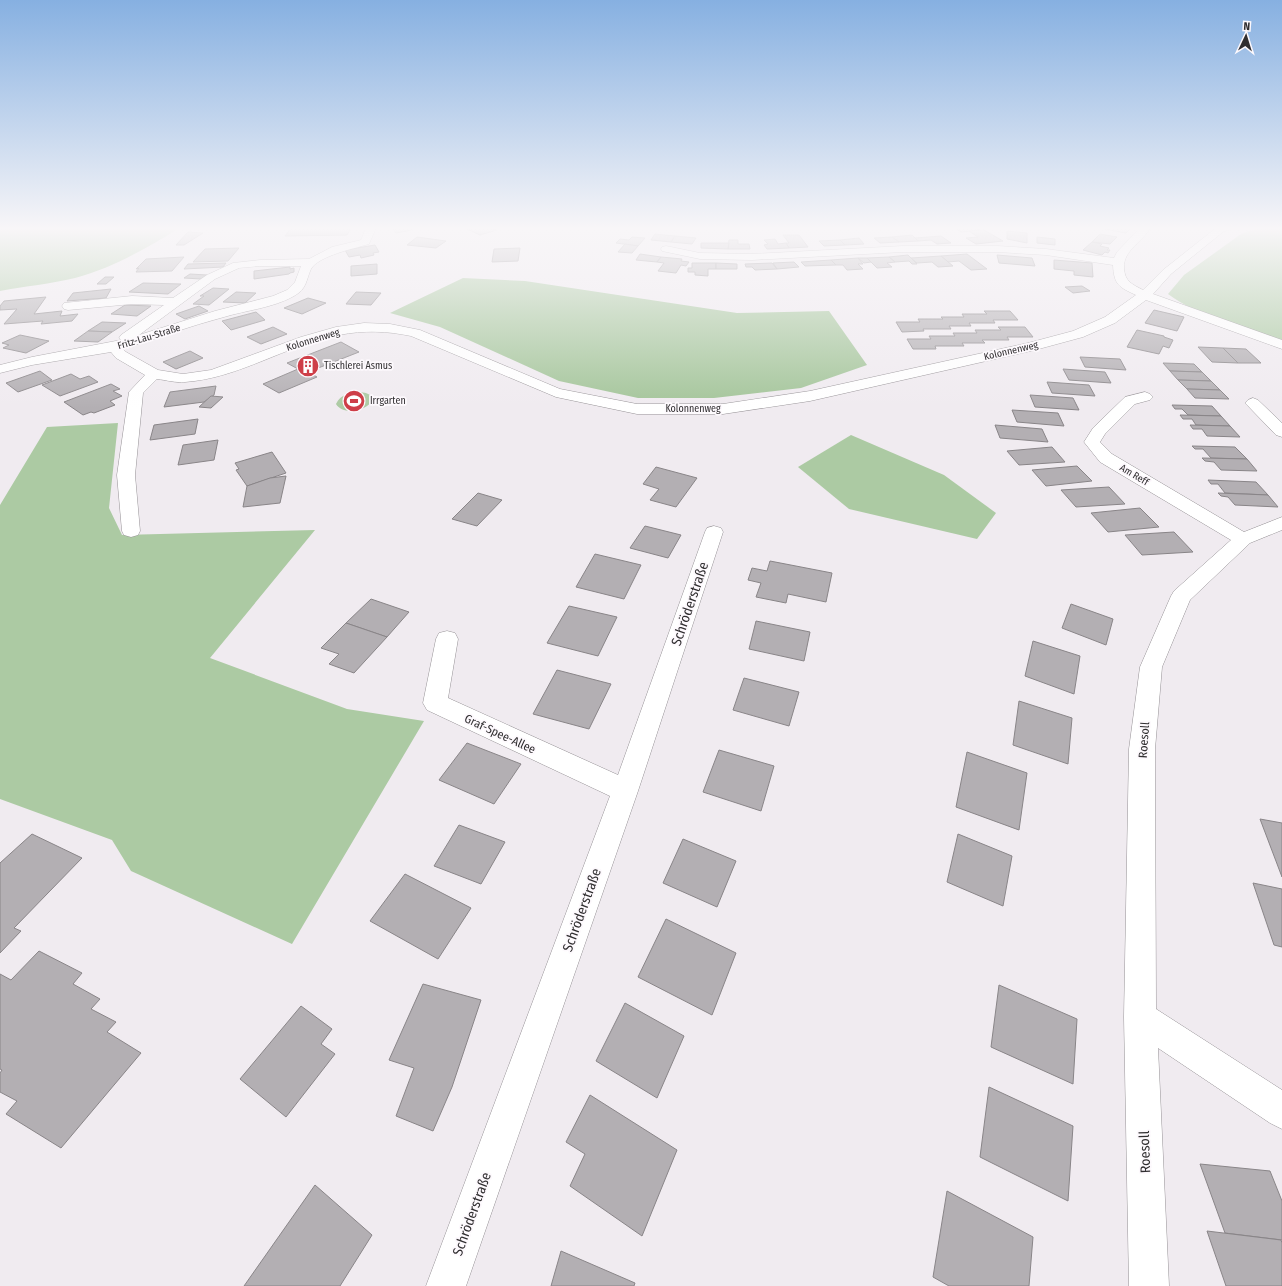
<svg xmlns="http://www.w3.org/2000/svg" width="1282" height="1286" viewBox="0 0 1282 1286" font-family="'Fira Sans Condensed',sans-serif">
<rect width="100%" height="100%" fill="#f0ebf0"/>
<!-- green -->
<g fill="#accaa3">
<path d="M 0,228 L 180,228 C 146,248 113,268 75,278 C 51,284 25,286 0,291 Z"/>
<path d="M 1258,228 L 1282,228 L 1282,341 C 1244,328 1201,318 1168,294 L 1184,275 L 1241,234 Z"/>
<path d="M 361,392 C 366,393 371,394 373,399 C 368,411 343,416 336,404 C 340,394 351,393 361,392 Z"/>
<polygon points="118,423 109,508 122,535 315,530 210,658 347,709 424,721 292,944 131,871 112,840 0,799 0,505 47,427"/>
<polygon points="851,435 944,475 996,513 977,539 849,509 798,467"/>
</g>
<!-- forest -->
<polygon fill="#a4c59a" points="463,278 525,281 737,313 829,311 867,365 801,388 714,398 638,398 559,381 440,327 390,313"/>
<!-- building -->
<g fill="#b3afb3" stroke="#898588">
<polygon points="291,228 351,228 347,235 285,236"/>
<polygon points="392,228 410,228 412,230 396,233"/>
<polygon points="472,228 491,228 497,230 480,235 467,229"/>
<polygon points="954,228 976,228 980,230 961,232"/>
<polygon points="1098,228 1131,228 1126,233"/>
<polygon points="984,230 1003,241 976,244 966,238 978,237 969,231"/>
<polygon points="1007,231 1027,233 1027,243 1007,239"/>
<polygon points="188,232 203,233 184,245 176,245"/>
<polygon points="655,234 675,236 671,242 651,240"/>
<polygon points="1100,234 1117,237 1110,244 1092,242"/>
<polygon points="783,235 799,235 808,247 789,248 786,243 789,243"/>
<polygon points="912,235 918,241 899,242 892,237"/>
<polygon points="675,236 696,238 692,244 671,242"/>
<polygon points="941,236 951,243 937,244 931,240 918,241 915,238"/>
<polygon points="417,237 446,241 436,248 407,245"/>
<polygon points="632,237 645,238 638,246 616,243 620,239 629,240"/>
<polygon points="892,237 899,242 880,243 874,238"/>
<polygon points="1037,237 1055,239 1055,245 1037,243"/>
<polygon points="859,238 864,244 845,245 840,240"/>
<polygon points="775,239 778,244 786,243 789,248 767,249 764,245 768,244 764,240"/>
<polygon points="729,240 738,240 738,244 749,244 750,249 728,249"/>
<polygon points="840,240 845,245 824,246 819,241"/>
<polygon points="1092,242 1102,244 1100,246 1109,248 1107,250 1110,250 1108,253 1105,252 1102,255 1083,250"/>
<polygon points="701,243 729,243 728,249 701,248"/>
<polygon points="625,244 638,246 632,253 618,252"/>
<polygon points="375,245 379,252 373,253 374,255 361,258 360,255 349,257 345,250"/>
<polygon points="239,248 228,261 193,262 205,249"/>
<polygon points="520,248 518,261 492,262 494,249"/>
<polygon points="640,254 661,257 657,262 636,260"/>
<polygon points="967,254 987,269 971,270 959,261 948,262 941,256"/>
<polygon points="908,255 917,264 912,264 909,261 895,262 889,257"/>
<polygon points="997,255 1032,258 1035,266 999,263"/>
<polygon points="941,256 953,266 938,267 932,262 917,263 911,258"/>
<polygon points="184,257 172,271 136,272 139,268 136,269 146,259"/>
<polygon points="661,257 682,259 681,261 689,262 686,266 681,265 676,273 658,271 664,263 657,262"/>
<polygon points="889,257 895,262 887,263 892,267 877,268 867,258"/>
<polygon points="858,258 863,264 858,264 863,269 847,270 843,265 836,265 831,260"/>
<polygon points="858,258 867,258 871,262 864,263"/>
<polygon points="831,260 836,265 805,266 801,262"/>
<polygon points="1054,260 1092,263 1093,277 1074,275 1074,271 1054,269"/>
<polygon points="794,262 799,267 777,269 773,263"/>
<polygon points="226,263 223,267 184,269 188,264"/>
<polygon points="692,263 716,263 716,269 708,269 708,276 695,275 695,272 688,272 688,268 692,268"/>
<polygon points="716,263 737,264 737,269 716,269"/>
<polygon points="772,263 777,269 755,270 752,267 746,267 745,264"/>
<polygon points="377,264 377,274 351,276 351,266"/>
<polygon points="290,267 290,269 294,268 294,272 290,273 289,274 254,279 254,271"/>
<polygon points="190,274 207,275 201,279 184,278"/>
<polygon points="105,277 114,277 106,284 97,284"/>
<polygon points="143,283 181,284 168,294 129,292"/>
<polygon points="1082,286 1090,291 1073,293 1065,287"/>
<polygon points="213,288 229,289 209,305 193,304 204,296 200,296"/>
<polygon points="111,289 106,298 67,301 73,293"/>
<polygon points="236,292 256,293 245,303 223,302"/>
<polygon points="356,292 381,293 371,305 346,304"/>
<polygon points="46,297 34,314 62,311 60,316 78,314 72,321 41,324 43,321 4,324 17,309 0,310 0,306 4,301"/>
<polygon points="308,298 326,303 302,314 284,308"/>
<polygon points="125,305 151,306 137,316 111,314"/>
<polygon points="199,306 208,311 185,319 176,314"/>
<polygon points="1154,310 1184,317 1177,331 1145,323"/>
<polygon points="984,311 1010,311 1018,320 993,320 995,323 969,323 971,326 949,326 951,329 923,329 924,331 902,332 896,322 920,322 918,319 943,319 941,317 964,317 962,314 987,314"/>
<polygon points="256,312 265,320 231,330 222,321"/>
<polygon points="102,322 126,323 112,332 88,331"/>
<polygon points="273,327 287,334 261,344 247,337"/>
<polygon points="998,327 1025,327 1033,337 1007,337 1009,340 982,340 985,343 962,343 964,346 935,346 936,349 913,349 907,339 931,339 929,336 955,336 953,333 977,333 975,330 1001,330"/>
<polygon points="1137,330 1164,336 1164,337 1173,340 1169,348 1163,346 1159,354 1127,347"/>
<polygon points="88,331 112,332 98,342 74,341"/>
<polygon points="20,335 49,341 26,353 3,348 9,345 2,343"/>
<polygon points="341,342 359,352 308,372 317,377 279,393 263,384 298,369 287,363"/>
<polygon points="1198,347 1223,348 1238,363 1212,362"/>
<polygon points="1223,348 1246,349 1261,363 1238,363"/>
<polygon points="190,351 203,358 176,369 163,362"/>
<polygon points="1080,357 1120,359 1126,370 1085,367"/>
<polygon points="1163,363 1194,364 1202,372 1170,371"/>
<polygon points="1063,369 1105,372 1111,383 1069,380"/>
<polygon points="40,371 52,380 18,392 6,383"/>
<polygon points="1170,371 1202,372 1211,381 1178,380"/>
<polygon points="71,374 80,379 89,376 98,382 60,396 42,385"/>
<polygon points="1178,380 1211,381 1220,390 1187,389"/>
<polygon points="1047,382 1089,385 1095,396 1052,393"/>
<polygon points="111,384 120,389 113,391 122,396 110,401 115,405 94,413 91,412 83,415 64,402"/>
<polygon points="216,386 214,395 204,402 164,407 170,392"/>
<polygon points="1187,389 1220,390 1229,399 1195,398"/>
<polygon points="1030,395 1073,398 1079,410 1035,407"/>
<polygon points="211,396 223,397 211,408 199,407"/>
<polygon points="1172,405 1212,406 1221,416 1188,415 1182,409 1175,409"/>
<polygon points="1012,410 1058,413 1064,426 1017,422"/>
<polygon points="1180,415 1221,416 1230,426 1196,425 1192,419 1183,419"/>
<polygon points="198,419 195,434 150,440 154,425"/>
<polygon points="995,425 1042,429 1048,442 1000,438"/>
<polygon points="1190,425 1230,426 1240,437 1207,436 1202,429 1193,429"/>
<polygon points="218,440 214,460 178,465 183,445"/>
<polygon points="1192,446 1235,447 1247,459 1211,458 1203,449 1195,449"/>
<polygon points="1052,447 1065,462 1019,465 1007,451"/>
<polygon points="272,452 286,473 247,486 236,470 239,469 235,463"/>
<polygon points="1202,458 1247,459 1257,471 1221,470 1214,462 1205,461"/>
<polygon points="1077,466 1092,481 1046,486 1032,470"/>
<polygon points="656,467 697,478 676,507 650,500 659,489 643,484"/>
<polygon points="286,476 280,503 243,507 247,486 270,478"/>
<polygon points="1208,480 1256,482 1268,495 1225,493 1218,484 1211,484"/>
<polygon points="1109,487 1125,504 1076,507 1061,490"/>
<polygon points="478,493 502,500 477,526 452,519"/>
<polygon points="1218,493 1268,495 1278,507 1235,505 1228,497 1221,496"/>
<polygon points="1140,508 1159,527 1108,532 1091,513"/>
<polygon points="645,526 681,535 668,558 630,548"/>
<polygon points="1174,532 1193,552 1142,555 1125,535"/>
<polygon points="595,554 641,565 624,599 576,587"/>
<polygon points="770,561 832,573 826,602 788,594 786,603 756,597 761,583 748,580 752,568 767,571"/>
<polygon points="371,599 409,612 387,637 346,623"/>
<polygon points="1071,604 1113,619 1106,645 1062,628"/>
<polygon points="569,606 617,617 598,656 547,643"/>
<polygon points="756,621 810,632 804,661 749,649"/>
<polygon points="346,623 387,637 354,673 329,664 339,654 321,648"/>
<polygon points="1033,641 1080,656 1074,694 1025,676"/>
<polygon points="557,670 611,684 589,729 533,714"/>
<polygon points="744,678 799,692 789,726 733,710"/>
<polygon points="1019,701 1072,718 1068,764 1013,745"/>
<polygon points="467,743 521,764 494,804 439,780"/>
<polygon points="719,750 774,766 761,811 703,792"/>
<polygon points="967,752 1027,773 1019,830 956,807"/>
<polygon points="1260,819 1282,823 1282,877"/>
<polygon points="459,825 505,842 481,884 434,866"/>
<polygon points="32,834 82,858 14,928 21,931 0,953 0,863"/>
<polygon points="958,834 1012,856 1003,906 947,882"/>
<polygon points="683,839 736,861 717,907 663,883"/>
<polygon points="405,874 471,908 438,959 370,921"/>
<polygon points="1253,883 1282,889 1282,947 1274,945"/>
<polygon points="666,919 736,953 712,1015 638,977"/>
<polygon points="39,951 82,973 73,984 100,999 91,1009 116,1022 107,1032 141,1053 61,1148 6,1114 17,1101 0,1092 0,1073 2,1070 0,1069 0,974 11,980"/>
<polygon points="423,984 481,1000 452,1087 433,1131 396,1116 414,1068 389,1060"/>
<polygon points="999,985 1077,1019 1073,1084 991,1047"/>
<polygon points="625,1003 684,1036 657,1098 596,1061"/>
<polygon points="301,1006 332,1029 321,1044 335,1054 286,1117 240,1079"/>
<polygon points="989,1087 1073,1126 1068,1201 980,1157"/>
<polygon points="590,1095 677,1150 642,1236 570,1186 585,1154 566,1142"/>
<polygon points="1200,1164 1270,1171 1282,1201 1282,1240 1225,1233"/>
<polygon points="315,1185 372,1235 340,1286 244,1286"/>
<polygon points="947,1191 1033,1237 1029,1286 949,1286 933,1277"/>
<polygon points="1207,1231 1281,1240 1282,1243 1282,1286 1226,1286"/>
<polygon points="561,1251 635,1283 634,1286 551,1286"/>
</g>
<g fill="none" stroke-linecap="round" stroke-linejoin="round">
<!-- minor casing -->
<g stroke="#969296" stroke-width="1">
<g id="minor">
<path d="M 366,228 L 376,228 L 369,244 C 356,248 318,256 311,269 C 306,280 307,289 294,296 C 273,308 247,310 224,317 C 190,326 157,338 123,349 L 126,352 L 158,370 L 183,374 L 211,370 L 301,337 L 336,327 L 364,323 L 390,324 L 420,330 L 560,389 L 637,404 L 723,404 L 810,391 L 1028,343 L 1073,331 L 1105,317 L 1136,295 C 1119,287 1114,285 1113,265 L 1046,255 L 998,252 L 903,252 L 752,260 L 700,259 L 662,251 L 661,249 L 662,247 L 666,246 L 700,253 L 752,254 L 903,246 L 998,246 L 1046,249 L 1114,258 L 1117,252 L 1140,228 L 1150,228 C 1143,242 1123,250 1124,268 C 1125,282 1132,284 1143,290 L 1163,270 L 1216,228 L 1231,228 L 1230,230 L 1224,231 L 1171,274 L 1153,294 L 1282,340 L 1282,349 L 1146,300 L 1115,323 L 1083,337 L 1035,350 L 810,401 L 723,414 L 637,414 L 556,397 L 411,336 C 387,331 364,330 339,335 C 286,345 240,378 185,382 C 176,383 166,380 157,379 L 143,393 L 135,475 L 140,531 L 138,535 L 131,537 L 124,535 L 122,531 L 117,475 L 129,392 L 145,375 L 116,358 L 111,352 L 32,365 L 0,373 L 0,365 L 32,357 L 121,340 L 119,338 L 121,335 L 164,305 L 132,304 L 68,310 L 64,309 L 62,306 L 64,303 L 132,296 L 173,298 L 207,275 L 233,263 L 260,260 L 309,259 L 332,247 L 361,240 ZM 260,266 L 301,266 L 295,282 L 287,290 L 273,296 L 215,311 L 139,335 L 215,279 L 239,268 Z"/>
<polygon points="1145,392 1150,394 1153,397 1150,400 1135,404 1105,434 1100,442 1112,454 1244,532 1282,517 1282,530 1250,543 1190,600 1162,667 1155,749 1156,1009 1282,1090 1282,1129 1270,1123 1158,1048 1169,1286 1129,1286 1124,1017 1129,749 1140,667 1171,596 1174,591 1231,540 1100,462 1084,442 1093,428 1125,397"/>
<polygon points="1253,398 1258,400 1282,423 1282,437 1276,435 1248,406 1245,403 1248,400"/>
<polygon points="714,526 721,528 723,532 638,791 466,1286 426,1286 610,796 427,710 423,703 436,639 439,633 447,631 455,633 458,639 448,698 618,775 705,532 707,528"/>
</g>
</g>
<!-- minor -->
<use href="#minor" fill="#fff" fill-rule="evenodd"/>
</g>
<!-- sky -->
<linearGradient id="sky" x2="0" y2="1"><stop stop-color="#86b0e1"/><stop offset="0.56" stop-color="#f8f6f8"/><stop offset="1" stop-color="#f8f6f8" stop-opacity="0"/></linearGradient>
<rect width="1282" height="408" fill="url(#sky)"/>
<!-- icons -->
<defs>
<g id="building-disc" transform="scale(1.15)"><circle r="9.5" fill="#ce3e48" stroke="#fdf9fd"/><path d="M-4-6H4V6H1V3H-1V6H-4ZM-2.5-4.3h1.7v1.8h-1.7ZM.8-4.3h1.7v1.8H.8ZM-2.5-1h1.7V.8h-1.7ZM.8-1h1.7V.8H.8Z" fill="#fff"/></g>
<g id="stadium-disc" transform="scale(1.15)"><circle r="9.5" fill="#ce3e48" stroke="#fdf9fd"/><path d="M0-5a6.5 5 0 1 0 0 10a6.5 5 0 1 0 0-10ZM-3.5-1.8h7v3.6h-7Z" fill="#fff"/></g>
</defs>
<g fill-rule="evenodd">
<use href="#building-disc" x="308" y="366"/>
<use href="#stadium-disc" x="354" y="401"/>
</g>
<g text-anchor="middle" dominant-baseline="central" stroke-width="3.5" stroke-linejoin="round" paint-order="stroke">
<!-- far-street labels -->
<g font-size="10" fill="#302e30" stroke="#fdf9fd">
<text transform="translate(149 337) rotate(-17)">Fritz-Lau-Straße</text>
<text transform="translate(313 340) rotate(-17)">Kolonnenweg</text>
<text transform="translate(1011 351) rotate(-13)">Kolonnenweg</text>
<text x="693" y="409">Kolonnenweg</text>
<text transform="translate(1134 475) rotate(31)">Am Reff</text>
</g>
<!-- far-poi labels -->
<g font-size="10" fill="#302e30" stroke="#fdf9fd" text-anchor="start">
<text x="324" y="366">Tischlerei Asmus</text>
<text x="370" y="401">Irrgarten</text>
</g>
<!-- street labels -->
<g font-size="12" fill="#302e30" stroke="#fdf9fd">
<text transform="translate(500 734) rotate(25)">Graf-Spee-Allee</text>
<text transform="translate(1144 740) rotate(-86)">Roesoll</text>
</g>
<!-- near-street labels -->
<g font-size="14" fill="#302e30" stroke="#fdf9fd">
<text transform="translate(690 604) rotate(-71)">Schröderstraße</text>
<text transform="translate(582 910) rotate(-70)">Schröderstraße</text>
<text transform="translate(1145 1152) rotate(-92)">Roesoll</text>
<text transform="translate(472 1214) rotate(-70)">Schröderstraße</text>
</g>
</g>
<!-- north arrow -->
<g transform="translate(1246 36) rotate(4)" stroke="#fdf9fd" stroke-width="3" paint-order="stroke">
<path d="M0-3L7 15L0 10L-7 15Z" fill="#302e30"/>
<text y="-6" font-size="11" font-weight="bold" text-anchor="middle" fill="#302e30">N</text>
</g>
</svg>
